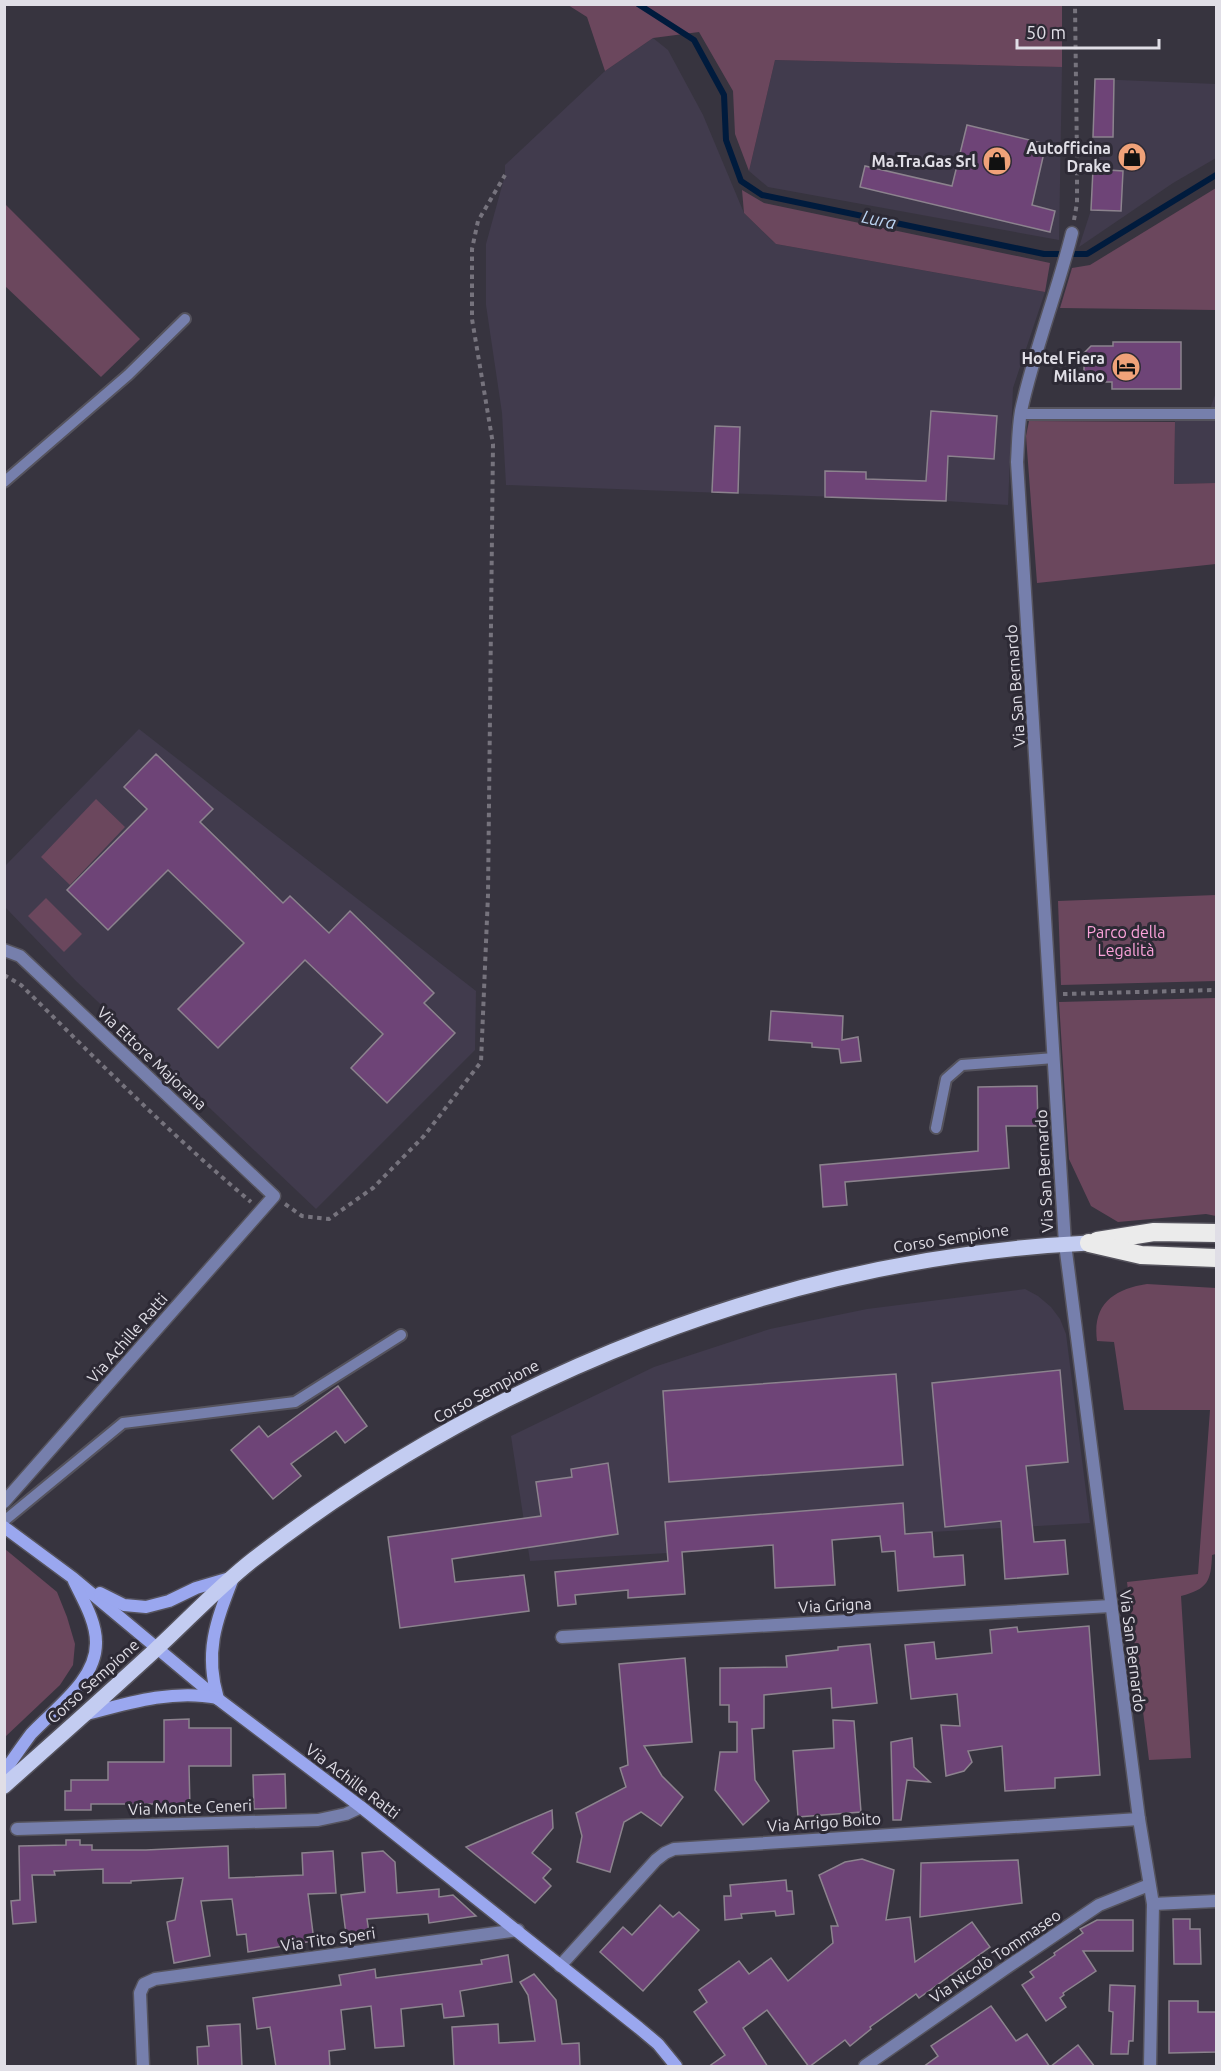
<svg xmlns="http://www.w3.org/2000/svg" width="1221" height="2071" viewBox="0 0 1221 2071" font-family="Ubuntu,sans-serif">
<rect width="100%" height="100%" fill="#37343f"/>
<!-- built -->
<g fill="#413b4d">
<polygon points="653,38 668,50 703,115 744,213 776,244 1045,292 1013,388 1008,505 946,501 506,485 502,413 486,305 486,244 505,175 505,165 605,71"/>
<polygon points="775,60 1062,67 1059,240 768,187 749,171"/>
<polygon points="1095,79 1216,84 1216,158 1173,183 1079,247 1091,210"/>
<polygon points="1216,368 1216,483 1174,484 1175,409 1210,409 1215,395"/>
<polygon points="139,729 476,991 475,1050 316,1209 76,981 5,907 5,866"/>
<polygon points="1025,1289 1038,1296 1051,1307 1060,1319 1066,1334 1090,1523 932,1532 668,1553 530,1561 511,1436 654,1367 770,1329 867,1309"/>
</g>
<!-- green -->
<g fill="#6b475d">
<polygon points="568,5 1062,5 1062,67 775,60 749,171 735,134 733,91 699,32 653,38 605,71 587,17"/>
<polygon points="1216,188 1216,310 1060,308 1072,268 1090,265"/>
<polygon points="742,190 764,203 1050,263 1045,292 776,244 744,213"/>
<polygon points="5,204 140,339 101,377 5,286"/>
<polygon points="1029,421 1175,422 1174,484 1216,483 1216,564 1037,583 1026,436"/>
<polygon points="96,799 125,827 70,885 41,857"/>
<polygon points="1216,895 1216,981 1061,985 1058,901"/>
<polygon points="46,898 82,934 64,952 28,916"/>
<polygon points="1216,998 1216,1216 1206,1214 1118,1222 1091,1206 1069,1159 1059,1002"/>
<path d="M 1147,1284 L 1216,1288 L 1216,1554 L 1212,1555 C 1211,1581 1208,1589 1181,1596 L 1191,1758 L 1149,1760 L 1127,1582 L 1198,1574 L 1210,1410 L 1124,1410 L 1114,1342 L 1097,1341 C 1092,1304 1114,1289 1147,1284 Z"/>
<polygon points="5,1549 57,1592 67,1617 75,1644 73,1665 60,1685 5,1737"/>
</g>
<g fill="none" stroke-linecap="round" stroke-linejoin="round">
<!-- stream -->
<polyline stroke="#001b3d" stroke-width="6" points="638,4 694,40 724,95 726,140 741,181 762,195 1044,254 1087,254 1216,175"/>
</g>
<!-- building -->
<g fill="#6e4477" stroke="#8c838e" stroke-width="1.5">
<polygon points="1095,79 1114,79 1113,137 1093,137"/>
<polygon points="967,125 1046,144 1032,205 1055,211 1050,232 860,187 865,166 952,186"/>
<polygon points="1093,169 1123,171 1121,211 1091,210"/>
<polygon points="1113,342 1181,342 1181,389 1112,389 1112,382 1088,382 1084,378 1084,353 1091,346 1113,346"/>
<polygon points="931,411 997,416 994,459 948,456 946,501 825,497 825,471 866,472 866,479 926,481"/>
<polygon points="715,426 740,427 738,493 712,492"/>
<polygon points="156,754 213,809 200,822 283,903 290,896 329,933 350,911 434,993 424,1003 455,1033 387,1103 351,1068 383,1034 305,960 218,1048 178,1009 244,943 168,870 108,930 67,890 147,809 124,787"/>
<polygon points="771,1011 843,1016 842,1040 858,1037 861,1061 841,1063 839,1049 812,1047 812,1043 769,1040"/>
<polygon points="1037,1086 1038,1126 1006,1126 1009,1168 845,1182 847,1205 823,1207 820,1165 978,1151 978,1087"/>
<polygon points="1060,1370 1068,1462 1026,1466 1034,1542 1065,1540 1068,1574 1005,1579 1001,1521 945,1527 932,1383"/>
<polygon points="896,1374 903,1465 669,1482 663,1391"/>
<polygon points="338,1386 367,1426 345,1443 336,1431 291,1464 301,1476 273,1499 231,1450 259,1426 268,1437"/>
<polygon points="608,1463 618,1534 452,1559 455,1582 524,1575 529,1611 400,1628 388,1537 541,1516 536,1482 572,1477 571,1469"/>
<polygon points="903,1503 905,1534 932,1532 934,1557 963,1555 965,1585 898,1591 895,1551 882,1552 880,1536 832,1540 835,1585 775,1588 773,1545 682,1552 685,1594 628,1598 628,1590 575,1595 576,1604 558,1606 555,1572 668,1561 665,1522"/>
<polygon points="1089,1626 1100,1775 1055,1778 1055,1788 1005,1791 1002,1746 968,1751 972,1762 964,1771 946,1776 941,1725 960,1726 957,1694 911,1699 905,1645 934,1642 936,1659 992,1653 990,1630 1017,1627 1018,1632"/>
<polygon points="870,1644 877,1703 832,1708 831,1688 764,1695 764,1728 752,1729 755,1780 769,1801 743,1825 715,1790 720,1752 737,1752 737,1722 729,1722 729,1705 720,1705 720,1668 787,1667 786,1656 838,1650 838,1647"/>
<polygon points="685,1658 692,1742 644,1746 662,1776 683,1797 661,1826 641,1812 624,1822 610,1872 577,1862 582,1836 576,1813 626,1787 620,1768 628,1765 619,1664"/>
<polygon points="189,1719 189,1728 231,1728 231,1766 189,1766 190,1808 159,1809 159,1804 91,1804 91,1810 65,1810 65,1791 71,1791 71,1780 108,1780 108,1762 164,1762 164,1720"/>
<polygon points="833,1720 854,1721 861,1812 798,1817 793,1751 834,1748"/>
<polygon points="912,1738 914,1767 930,1782 907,1780 901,1820 893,1820 891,1742"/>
<polygon points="285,1774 286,1808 254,1809 253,1775"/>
<polygon points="552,1810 553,1828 532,1853 551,1869 543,1878 551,1886 535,1903 466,1847"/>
<polygon points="66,1840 80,1840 80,1845 92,1845 92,1850 146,1850 228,1846 229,1878 303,1875 302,1853 333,1851 336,1893 308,1894 314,1941 248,1952 246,1934 237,1935 232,1899 201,1901 210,1956 174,1963 167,1922 175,1920 183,1878 131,1881 131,1883 103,1883 103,1869 54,1871 55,1875 32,1875 36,1922 13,1924 11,1901 20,1900 19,1846 66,1845"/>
<polygon points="383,1851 395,1862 397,1893 439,1889 439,1897 453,1895 476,1916 429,1923 428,1914 367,1919 370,1939 347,1942 341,1895 365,1892 362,1853"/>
<polygon points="862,1859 894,1870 886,1920 910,1917 915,1962 972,1922 990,1947 919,1998 916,1994 870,2027 871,2029 850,2046 845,2040 809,2067 767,2010 743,2028 768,2067 708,2067 725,2055 694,2012 707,2002 699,1990 739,1961 749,1974 771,1958 788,1981 833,1943 831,1926 838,1926 819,1875 845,1862"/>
<polygon points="1018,1860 1022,1903 920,1917 921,1863"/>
<polygon points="786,1880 787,1891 792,1891 794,1914 776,1916 775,1911 741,1914 742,1918 725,1920 724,1896 731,1896 730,1885"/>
<polygon points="660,1905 673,1917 679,1912 699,1930 643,1991 600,1952 623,1927 632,1935"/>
<polygon points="1173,1919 1190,1919 1190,1929 1200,1929 1201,1964 1174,1964"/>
<polygon points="1097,1920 1133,1920 1133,1951 1083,1951 1096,1971 1063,1993 1064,1995 1060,1998 1066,2007 1046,2021 1022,1985 1034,1977 1030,1972 1055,1955 1054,1953 1083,1933 1080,1929"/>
<polygon points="508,1955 512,1982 460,1991 464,2016 444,2018 442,2004 401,2009 404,2046 375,2048 371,2006 341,2010 345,2049 329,2051 330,2067 276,2067 270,2027 257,2029 253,1998 341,1985 339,1975 375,1969 376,1978 482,1964 481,1960"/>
<polygon points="534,1974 556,2000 562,2044 579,2043 580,2067 454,2067 452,2027 498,2024 499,2043 535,2041 528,1995 520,1982"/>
<polygon points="1110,1985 1135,1986 1133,2041 1129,2041 1128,2054 1111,2054 1113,2012 1109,2011"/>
<polygon points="1169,2001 1198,2001 1198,2012 1216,2012 1216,2052 1169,2053"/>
<polygon points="991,2006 1016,2041 1027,2034 1050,2067 923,2067 938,2056 931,2046"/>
<polygon points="240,2024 242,2067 198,2067 197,2047 209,2046 207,2026"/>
<polygon points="1078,2045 1095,2067 1050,2067"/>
</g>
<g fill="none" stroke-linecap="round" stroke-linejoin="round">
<!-- lane casing -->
<g stroke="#55535d" stroke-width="14">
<g id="lane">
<polyline points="1021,414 1216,414"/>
<polyline points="4,482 128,375 185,319"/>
<polyline points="936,1128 946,1079 962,1065 1054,1058"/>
<polyline points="4,1521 123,1423 295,1402 401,1335"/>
</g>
</g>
<!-- street casing -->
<g stroke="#55535d" stroke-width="15">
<g id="street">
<path d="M 1072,233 C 1057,293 1034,351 1021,411 C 1018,428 1018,446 1017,462 L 1065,1244 L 1139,1819 L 1153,1904 L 1150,2066"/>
<polyline points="4,950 20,956 274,1196 4,1502"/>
<polyline points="562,1637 1111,1606"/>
<polyline points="17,1829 318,1820 346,1814 361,1807"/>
<polyline points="1153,1904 1216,1901"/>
<polyline points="560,1966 656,1860 665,1853 674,1849 1139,1819"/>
<polyline points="143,2066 140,1993 144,1984 155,1979 518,1930"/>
<polyline points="865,2066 1003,1970 1099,1905 1149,1885"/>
</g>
</g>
<!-- secondary casing -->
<g stroke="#55535d" stroke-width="15">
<g id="secondary">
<polyline points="4,1527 73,1578 218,1699 361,1807 639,2028 658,2044 676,2066"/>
<polyline points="100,1593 124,1605 146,1607 169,1601 196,1588 230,1578"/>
<path d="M 218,1699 C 204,1652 216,1622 233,1578"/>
<path d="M 87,1714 C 128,1703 174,1689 217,1698"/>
<path d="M 4,1772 C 13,1759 22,1746 31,1734 C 54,1709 97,1680 96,1642 C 96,1621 83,1600 74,1581"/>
</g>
</g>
<!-- primary casing -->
<g stroke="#55535d" stroke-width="18">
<path id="primary" d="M 4,1786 C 54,1742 104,1697 153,1652 C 187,1621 218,1587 254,1559 C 492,1375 788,1257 1089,1243"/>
</g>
<!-- highway casing -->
<g stroke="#55535d" stroke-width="21">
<g id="highway">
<polyline points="1097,1241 1154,1232 1216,1233"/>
<polyline points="1089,1243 1141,1255 1216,1258"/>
</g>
</g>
<!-- path -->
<g stroke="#76737d" stroke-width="4" stroke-dasharray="4.5 4.5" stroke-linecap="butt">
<polyline points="1074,220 1077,203 1077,158 1075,4"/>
<path d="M 4,975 L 21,985 C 96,1059 170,1134 251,1202"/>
<polyline points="1063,994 1216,990"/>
<polyline points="285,1204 302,1216 329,1219 373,1188 424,1136 481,1062 488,895 493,444 472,319 472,249 478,221 505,175"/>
</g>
<!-- lane -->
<use href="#lane" stroke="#767fac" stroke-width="10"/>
<!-- street -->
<use href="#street" stroke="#767fac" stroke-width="12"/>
<!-- secondary -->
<use href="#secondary" stroke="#9aa7ef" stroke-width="12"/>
<!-- primary -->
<use href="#primary" stroke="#c3ccf1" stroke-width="15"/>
<!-- highway -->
<use href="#highway" stroke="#ebebeb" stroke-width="18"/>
</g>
<!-- icons -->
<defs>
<g id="shop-disc" transform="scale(1.5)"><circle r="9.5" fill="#f0a279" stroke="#2d2a35"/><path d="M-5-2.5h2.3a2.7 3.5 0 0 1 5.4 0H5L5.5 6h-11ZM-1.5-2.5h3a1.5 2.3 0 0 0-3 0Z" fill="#111"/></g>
<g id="hotel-disc" transform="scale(1.5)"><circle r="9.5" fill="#f0a279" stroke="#2d2a35"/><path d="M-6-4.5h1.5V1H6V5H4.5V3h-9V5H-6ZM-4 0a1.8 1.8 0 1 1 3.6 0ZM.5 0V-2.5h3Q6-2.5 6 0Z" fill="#111"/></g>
</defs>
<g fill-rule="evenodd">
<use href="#shop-disc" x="1132" y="157"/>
<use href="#shop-disc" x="997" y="161"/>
<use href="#hotel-disc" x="1126" y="367"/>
</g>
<g text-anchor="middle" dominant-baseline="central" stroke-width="6" stroke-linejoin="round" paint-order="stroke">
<!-- poi labels -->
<g font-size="16" font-weight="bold" fill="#e0dee6" stroke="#2d2a35" text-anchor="end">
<text x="1111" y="148">Autofficina<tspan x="1111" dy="18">Drake</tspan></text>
<text x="976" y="161">Ma.Tra.Gas Srl</text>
<text x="1105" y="358">Hotel Fiera<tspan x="1105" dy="18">Milano</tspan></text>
</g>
<!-- street labels -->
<g font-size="16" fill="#e0dee6" stroke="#2d2a35">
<text transform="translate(1015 686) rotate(-94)">Via San Bernardo</text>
<text transform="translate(152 1058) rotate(43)">Via Ettore Majorana</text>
<text transform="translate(1044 1171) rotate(-93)">Via San Bernardo</text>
<text transform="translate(951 1238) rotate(-9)">Corso Sempione</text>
<text transform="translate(127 1338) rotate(-49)">Via Achille Ratti</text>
<text transform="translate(486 1391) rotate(-28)">Corso Sempione</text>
<text transform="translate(835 1605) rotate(-3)">Via Grigna</text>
<text transform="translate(1133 1651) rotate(83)">Via San Bernardo</text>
<text transform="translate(93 1681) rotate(-42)">Corso Sempione</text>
<text transform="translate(353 1781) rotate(37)">Via Achille Ratti</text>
<text transform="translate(190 1807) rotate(-2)">Via Monte Ceneri</text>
<text transform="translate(824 1822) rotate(-4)">Via Arrigo Boito</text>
<text transform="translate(328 1939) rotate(-8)">Via Tito Speri</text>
<text transform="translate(995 1956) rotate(-34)">Via Nicolò Tommaseo</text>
</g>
<!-- park labels -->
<g font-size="16" fill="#fca3db" stroke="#2d2a35">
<text x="1126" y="932">Parco della<tspan x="1126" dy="18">Legalità</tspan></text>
</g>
<!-- water labels -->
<g font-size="18" font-style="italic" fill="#bbd4f2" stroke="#2d2a35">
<text transform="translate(879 219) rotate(12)">Lura</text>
</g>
</g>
<!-- border -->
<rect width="1221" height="2071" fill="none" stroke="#e0dee6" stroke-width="12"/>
<!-- scale -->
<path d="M1017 39v9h142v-9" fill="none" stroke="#e0dee6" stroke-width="3"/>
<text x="1026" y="39" font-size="18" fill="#e0dee6" stroke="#2d2a35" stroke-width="4.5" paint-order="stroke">50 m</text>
</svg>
